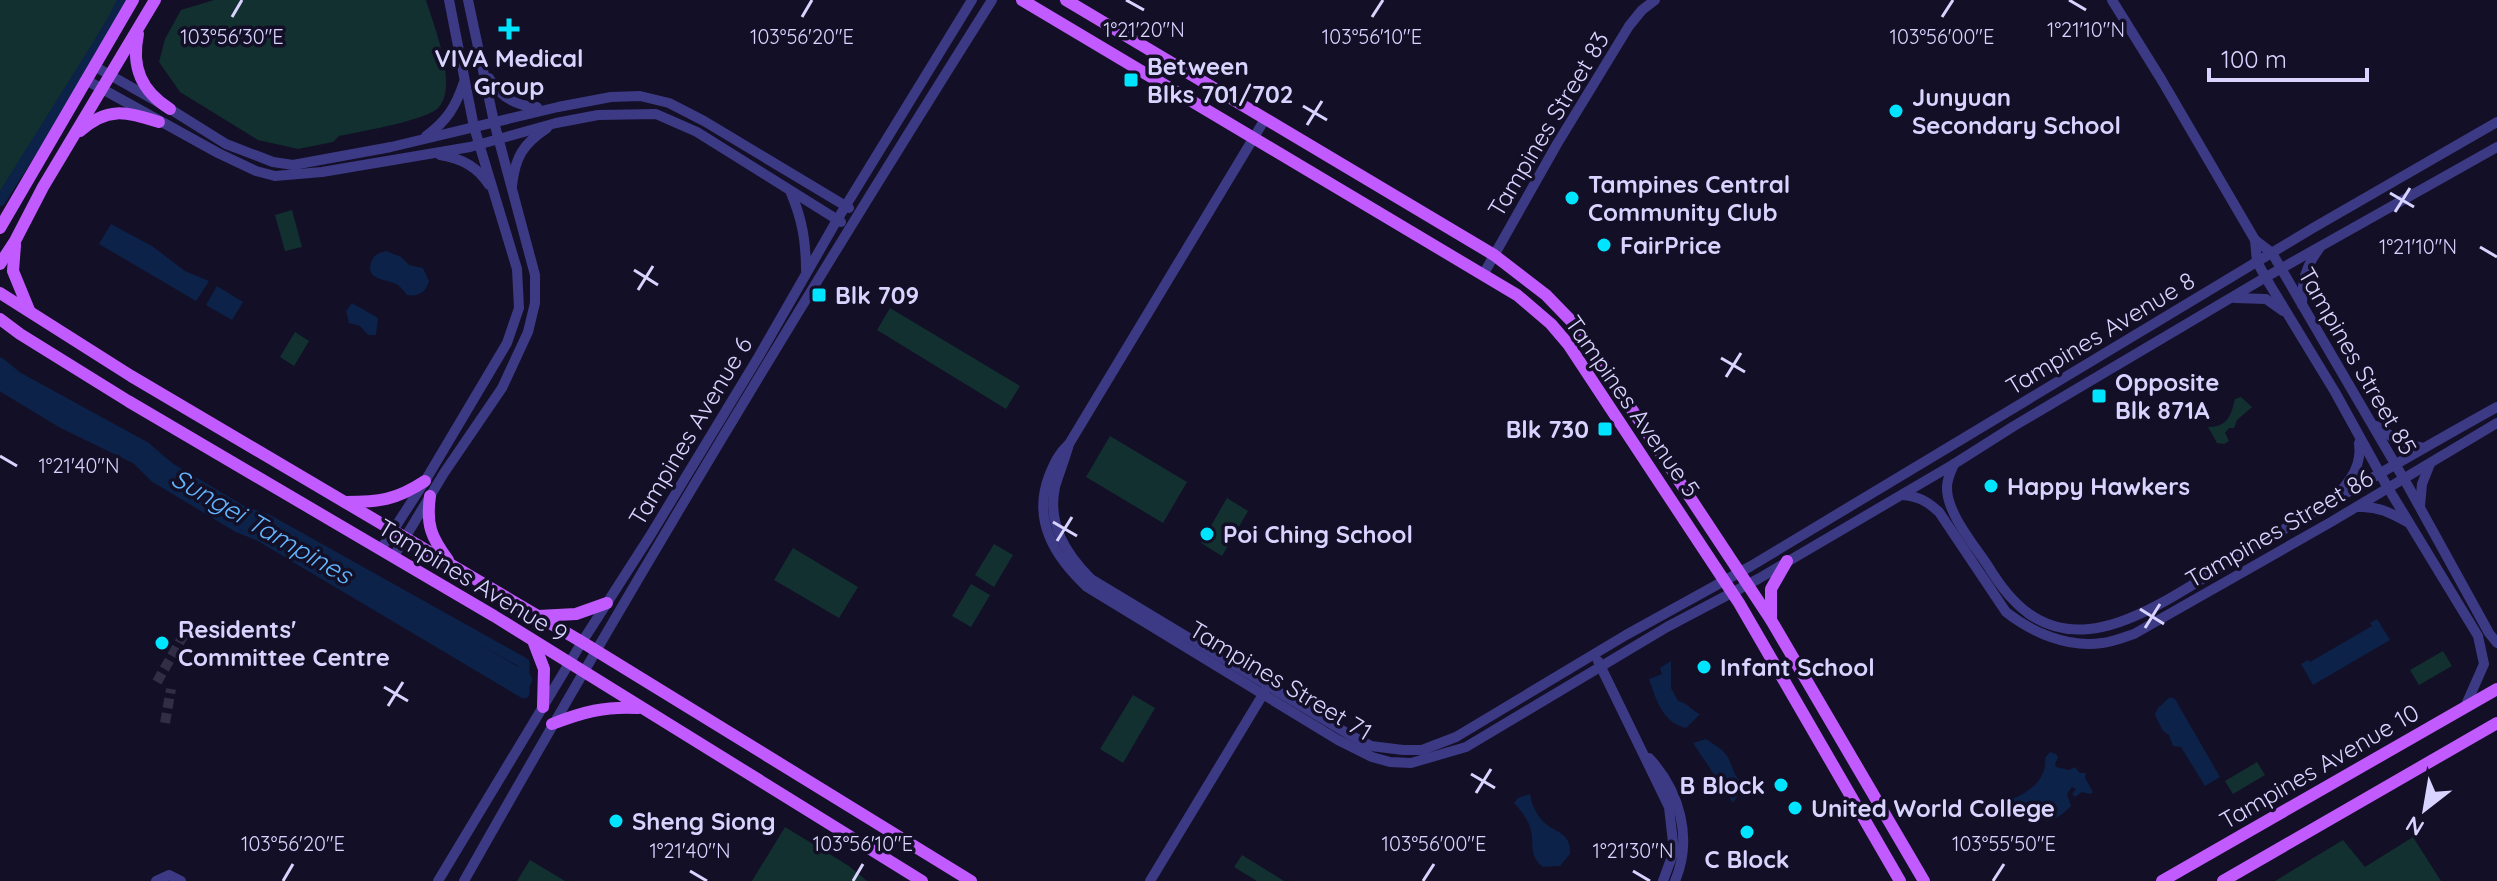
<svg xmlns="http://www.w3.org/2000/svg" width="2497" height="881" viewBox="0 0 2497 881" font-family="Quicksand,sans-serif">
<rect width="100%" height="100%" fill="#130f26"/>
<!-- green -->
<g fill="#12302f">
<polygon points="0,0 119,0 0,197"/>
<path d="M 214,0 L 426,0 C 434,26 458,85 439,107 C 429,120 358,132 339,136 L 333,142 L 298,149 L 258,140 L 180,92 L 159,62 L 165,39 L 181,10 Z"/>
<polygon points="292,210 302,247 285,251 275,215"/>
<polygon points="890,308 1020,386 1006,409 877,330"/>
<polygon points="295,332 309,341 294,366 280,357"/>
<path d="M 2241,397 L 2252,407 L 2237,420 L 2234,428 L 2229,428 L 2225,433 L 2229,441 L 2224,444 L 2217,443 L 2208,427 C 2229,427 2231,414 2235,399 Z"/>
<polygon points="1110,436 1187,482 1163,523 1086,477"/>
<polygon points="1227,498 1248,511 1222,556 1201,543"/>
<polygon points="994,544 1013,555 994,587 975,575"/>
<polygon points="793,548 858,587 839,618 774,580"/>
<polygon points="971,584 990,595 971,627 952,616"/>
<polygon points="2443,651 2452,666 2419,685 2410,670"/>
<polygon points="1133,695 1155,708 1123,763 1100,749"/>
<polygon points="2257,762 2265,775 2233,794 2225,781"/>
<polygon points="785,827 849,866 867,881 752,881"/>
<polygon points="2413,837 2441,881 2275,881 2343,840 2365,867"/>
<polygon points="1242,855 1284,881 1257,881 1234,867"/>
<polygon points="530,860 565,881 517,881"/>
</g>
<!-- water -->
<g fill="#0c2248">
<polygon points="111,224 152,246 185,271 209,281 196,301 99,244"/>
<path d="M 386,251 L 401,257 L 409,265 L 423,268 L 429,281 C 426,292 419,297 407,295 C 404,292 402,288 398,285 C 389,279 365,281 371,263 C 373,255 378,253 386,251 Z"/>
<polygon points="217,286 243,302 232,320 206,305"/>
<polygon points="352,303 378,318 376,335 368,335 360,326 349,323 346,311"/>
<polygon points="2377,619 2390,640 2313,685 2301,664 2308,660 2310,662 2372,626 2370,623"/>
<path d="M 1671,661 L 1671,688 L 1678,701 C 1688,703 1691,710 1700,714 L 1686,728 C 1662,722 1656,699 1649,679 L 1662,674 L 1660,668 Z"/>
<polygon points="2170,697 2175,699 2220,777 2205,786 2181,747 2173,746 2169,735 2163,731 2155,715 2158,708"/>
<path d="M 1706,739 C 1713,744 1722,748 1727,756 C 1734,767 1732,777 1745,784 L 1733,803 L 1693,743 Z"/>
<path d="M 2050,752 L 2056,754 L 2058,757 L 2055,765 L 2056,767 L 2069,770 L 2075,767 L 2080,773 L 2086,773 L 2085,778 L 2093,792 L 2091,794 L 2082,792 L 2075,797 L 2072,794 L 2076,789 L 2072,787 L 2067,794 L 2071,806 C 2064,813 2057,819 2047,821 L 2046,817 L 2044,816 L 2029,826 L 2023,818 L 2014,815 L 2012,799 C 2030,792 2047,779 2045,758 Z"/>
<path d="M 1530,794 C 1532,806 1537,816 1546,824 C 1559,834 1571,834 1570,854 L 1560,866 L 1543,867 C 1529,856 1534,846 1531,831 C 1529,820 1521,811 1514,803 L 1518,798 Z"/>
</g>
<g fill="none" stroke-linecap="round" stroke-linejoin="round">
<!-- canal -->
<g stroke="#0c2248" stroke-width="11">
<polyline points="0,201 111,24 123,0"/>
<polyline points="0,363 17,377 145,447 168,467 242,511 268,520 524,663 524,693 260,536 238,527 155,477 137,459 63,423 0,385"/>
</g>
<!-- river -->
<polyline stroke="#0c2248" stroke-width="18" points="0,373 68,415 116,439 163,467 182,484 242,519 267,529 523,680"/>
<!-- minor-tunnel -->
<g stroke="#312d47" stroke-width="10" stroke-dasharray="10 5" stroke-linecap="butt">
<polyline points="157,682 186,631"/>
<polyline points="165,723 171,689"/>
</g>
<!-- minor -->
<g stroke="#3d3a85" stroke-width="10">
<polyline points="2112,0 2161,79 2255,240 2257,262 2270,285 2335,392 2388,488 2478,636 2484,664 2465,707"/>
<polyline points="94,66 170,109 226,144 273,162 293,165 391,147 558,107 611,97 640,96 669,103 704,121 849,208"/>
<path d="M 489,78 C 500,97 515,106 537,107"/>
<polyline points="86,80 218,153 256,171 275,176 322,172 470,147 556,123 598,115 656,114 697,132 841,222"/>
<path d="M 1265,119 L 1069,444 C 1065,459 1059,473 1055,487 C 1047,524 1066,554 1091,579 L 1350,735 L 1371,746 L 1403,750 L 1422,750 L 1456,737 L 1626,635 L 1751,566 L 2313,228 L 2497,122"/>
<path d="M 426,136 C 447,121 456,106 464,82"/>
<path d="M 440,155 C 461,158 478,167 489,185"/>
<path d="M 512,186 C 515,157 523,144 547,128"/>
<path d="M 791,193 C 802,219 806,241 806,270"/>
<polyline points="2255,240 2272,253 2408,486 2489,633 2497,643"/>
<polyline points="1483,275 1557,144 1629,26 1642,10 1655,0"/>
<polyline points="2235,298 2266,299 2283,311"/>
<path d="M 2302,305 C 2302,282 2305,267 2319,249"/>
<polyline points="2376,426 2400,442 2424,448"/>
<path d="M 1068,445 C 1058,454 1054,464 1049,476 C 1032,521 1055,557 1087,587 L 1338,740 L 1372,757 L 1390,762 L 1411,763 L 1466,747 L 1667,627 L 1758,579 L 1954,464 L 2014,426 L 2266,277 L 2497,147"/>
<path d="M 1954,464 C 1951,471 1947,479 1947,487 C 1946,512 1974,545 1988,566 C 2011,604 2040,634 2089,629 C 2138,625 2202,578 2245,552 C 2329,503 2412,454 2497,407"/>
<path d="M 1902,495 C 1918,496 1927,501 1939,512 L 2006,612 C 2033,633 2068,648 2102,643 C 2113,642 2124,637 2134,634 L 2331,522 L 2497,423"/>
<path d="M 2337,496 C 2351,479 2362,466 2359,443"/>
<polyline points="2420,506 2422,484 2430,464"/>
<path d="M 2359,507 C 2378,506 2391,513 2407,522"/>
<polyline points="381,549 425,481 507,343 519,308 517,269 474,127 449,0"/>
<polyline points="394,556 444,473 502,388 528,332 535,303 535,275 494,122 468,0"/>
<polyline points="1598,661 1669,807 1674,851 1663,881"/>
<path d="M 1649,758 C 1680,791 1693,839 1675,881"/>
<polyline points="156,881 169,875 181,881"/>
<polyline points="438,881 582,642 650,536 759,356 837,220 972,0"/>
<path d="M 464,881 C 632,583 809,290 992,0"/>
<polyline points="1150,881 1265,691"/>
</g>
<!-- major -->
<g stroke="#c25bff" stroke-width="12">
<polyline points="1022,0 1517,295 1551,324 1568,344 1739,603 1900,881"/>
<polyline points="1066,0 1494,255 1546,295 1578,328 1771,620 1924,881"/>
<path d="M 138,34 C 131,67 141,91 170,109"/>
<path d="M 80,131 C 108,106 126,112 159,122"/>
<polyline points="0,228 133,0"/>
<polyline points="15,245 13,271 29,310"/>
<polyline points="0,264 15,241 43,187 155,0"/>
<polyline points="0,293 131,376 582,642 971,881"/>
<polyline points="0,319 20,334 128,401 494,616 922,881"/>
<path d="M 430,496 C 426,525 431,537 448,560"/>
<path d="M 345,502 C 380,502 396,500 425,481"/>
<polyline points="538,616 576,614 607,603"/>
<polyline points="1771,620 1771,589 1787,561"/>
<polyline points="534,643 544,669 543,707"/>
<path d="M 552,724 C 583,712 605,706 638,708"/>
<polyline points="2162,881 2497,689"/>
<polyline points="2223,881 2497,723"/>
</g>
</g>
<!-- ticks -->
<path fill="none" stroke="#d9d4ff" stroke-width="3" d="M 1126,0 L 1144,10M 2069,0 L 2086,10M 232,17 L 242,0M 802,17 L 812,0M 1372,17 L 1383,0M 1942,17 L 1953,0M 1303,106 L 1327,120M 1307,125 L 1322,101M 2390,193 L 2414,207M 2395,212 L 2410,188M 2480,247 L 2497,257M 634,270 L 658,285M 638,290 L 653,266M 1721,358 L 1745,372M 1726,377 L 1741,353M 0,456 L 17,466M 1053,522 L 1077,536M 1057,541 L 1072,517M 2140,609 L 2164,624M 2145,628 L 2160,604M 384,687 L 408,701M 388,706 L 403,682M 1471,774 L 1495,788M 1476,793 L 1491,769M 690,871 L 707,881M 1633,871 L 1650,881M 283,881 L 293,864M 853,881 L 863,864M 1423,881 L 1434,864M 1993,881 L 2004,864"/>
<!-- markers -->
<g fill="#00e5ff" stroke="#130f26" stroke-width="3">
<path d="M505 17h8v8h8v8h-8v8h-8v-8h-8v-8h8z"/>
<rect x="1123" y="72" width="16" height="16" rx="4"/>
<circle cx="1896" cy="111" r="8"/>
<circle cx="1572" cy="198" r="8"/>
<circle cx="1604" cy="245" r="8"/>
<rect x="811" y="287" width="16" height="16" rx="4"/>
<rect x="2091" y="388" width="16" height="16" rx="4"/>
<rect x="1597" y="421" width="16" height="16" rx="4"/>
<circle cx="1991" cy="486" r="8"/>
<circle cx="1207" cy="534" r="8"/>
<circle cx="162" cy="643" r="8"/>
<circle cx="1704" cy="667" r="8"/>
<circle cx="1781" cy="785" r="8"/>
<circle cx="1795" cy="808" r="8"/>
<circle cx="616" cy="821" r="8"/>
<circle cx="1747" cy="832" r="8"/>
</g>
<g text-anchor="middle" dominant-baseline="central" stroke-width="7" stroke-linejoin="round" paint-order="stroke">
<!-- poi labels -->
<g font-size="24" font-weight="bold" fill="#d9d4ff" stroke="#130f26" text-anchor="start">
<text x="509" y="58" text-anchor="middle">VIVA Medical<tspan x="509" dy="28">Group</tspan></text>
<text x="1147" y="66">Between<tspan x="1147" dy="28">Blks 701/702</tspan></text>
<text x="1912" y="97">Junyuan<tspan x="1912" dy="28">Secondary School</tspan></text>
<text x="1588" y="184">Tampines Central<tspan x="1588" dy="28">Community Club</tspan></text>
<text x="1620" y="245">FairPrice</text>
<text x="835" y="295">Blk 709</text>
<text x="2115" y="382">Opposite<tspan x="2115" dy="28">Blk 871A</tspan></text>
<text x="1589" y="429" text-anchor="end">Blk 730</text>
<text x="2007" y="486">Happy Hawkers</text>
<text x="1223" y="534">Poi Ching School</text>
<text x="178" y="629">Residents'<tspan x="178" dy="28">Committee Centre</tspan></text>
<text x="1720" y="667">Infant School</text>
<text x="1765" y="785" text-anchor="end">B Block</text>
<text x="1811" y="808">United World College</text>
<text x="632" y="821">Sheng Siong</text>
<text x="1747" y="859" text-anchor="middle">C Block</text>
</g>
<!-- street labels -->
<g font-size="24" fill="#d9d4ff" stroke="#130f26">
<text transform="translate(1548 124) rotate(-59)">Tampines Street 83</text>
<text transform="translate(2100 333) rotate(-31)">Tampines Avenue 8</text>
<text transform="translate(2358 361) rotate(60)">Tampines Street 85</text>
<text transform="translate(1633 406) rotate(55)">Tampines Avenue 5</text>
<text transform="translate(690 431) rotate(-59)">Tampines Avenue 6</text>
<text transform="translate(2279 528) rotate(-30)">Tampines Street 86</text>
<text transform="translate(473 580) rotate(31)">Tampines Avenue 9</text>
<text transform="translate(1281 680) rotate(31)">Tampines Street 71</text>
<text transform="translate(2319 766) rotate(-30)">Tampines Avenue 10</text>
</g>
<!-- water labels -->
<g font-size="26" font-style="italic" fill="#62b6ff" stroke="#130f26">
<text transform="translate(262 526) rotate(30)">Sungei Tampines</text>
</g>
</g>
<g font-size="20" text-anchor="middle" fill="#d9d4ff" stroke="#130f26" stroke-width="7" stroke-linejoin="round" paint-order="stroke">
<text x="2086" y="37">1°21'10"N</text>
<text x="1144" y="37">1°21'20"N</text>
<text x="802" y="44">103°56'20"E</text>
<text x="1372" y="44">103°56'10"E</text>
<text x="1942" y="44">103°56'00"E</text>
<text x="232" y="44">103°56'30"E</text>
<text x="2418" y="254">1°21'10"N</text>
<text x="79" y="473">1°21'40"N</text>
<text x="293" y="851">103°56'20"E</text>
<text x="863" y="851">103°56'10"E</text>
<text x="1434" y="851">103°56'00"E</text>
<text x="2004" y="851">103°55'50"E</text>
<text x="690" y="858">1°21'40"N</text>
<text x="1633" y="858">1°21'30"N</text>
</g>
<!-- north arrow -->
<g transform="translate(2425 809) rotate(211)" stroke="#130f26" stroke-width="6" paint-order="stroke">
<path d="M0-6L14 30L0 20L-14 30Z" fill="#d9d4ff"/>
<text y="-12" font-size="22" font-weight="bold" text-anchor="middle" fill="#d9d4ff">N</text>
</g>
<!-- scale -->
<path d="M2209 68v12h158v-12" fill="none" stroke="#d9d4ff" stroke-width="4"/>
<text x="2221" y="68" font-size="24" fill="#d9d4ff" stroke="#130f26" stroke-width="6" paint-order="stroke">100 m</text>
</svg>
